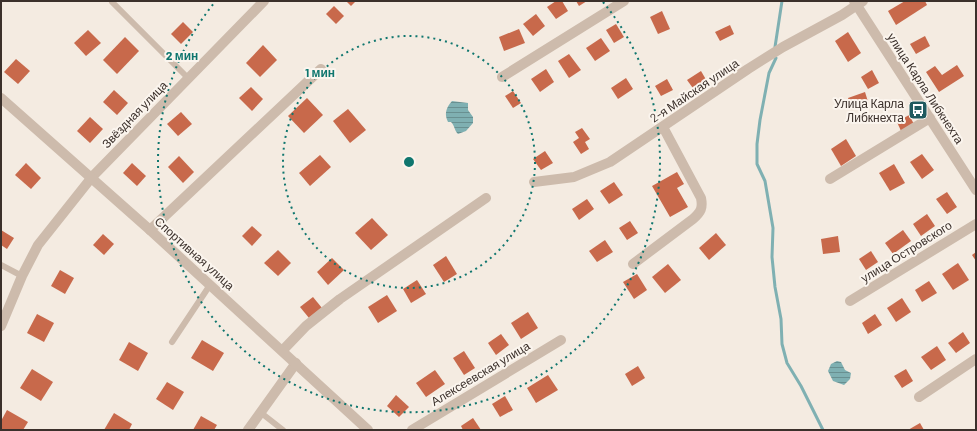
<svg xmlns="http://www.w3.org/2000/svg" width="977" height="431" viewBox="0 0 977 431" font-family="Barlow,sans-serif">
<defs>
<pattern id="water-rules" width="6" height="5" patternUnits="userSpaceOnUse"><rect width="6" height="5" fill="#7fb0b2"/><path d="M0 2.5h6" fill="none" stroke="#699091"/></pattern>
</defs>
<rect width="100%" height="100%" fill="#f4ebe1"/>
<!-- water -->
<g fill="url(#water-rules)">
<path d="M 452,101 L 468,103 L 468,110 L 473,117 L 473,123 L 466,131 L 458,134 C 454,130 455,126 451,122 L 448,122 C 444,114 446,108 452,101 Z"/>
<polygon points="837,361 841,362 845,370 851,373 850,379 844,385 833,381 828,371 831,364"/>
</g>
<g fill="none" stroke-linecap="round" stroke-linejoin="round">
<!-- stream -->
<g stroke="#7fb0b2" stroke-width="3">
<polyline points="775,47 782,1"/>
<polyline points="776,58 769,73 760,120 757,144 757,164 765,181 773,228 772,257 775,287 781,319 782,344 787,363 801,386 823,430"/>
</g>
</g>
<!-- building -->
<g fill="#c8694b">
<polygon points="346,1 356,1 351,6"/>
<polygon points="556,1 562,1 568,11 556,19 547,7"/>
<polygon points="576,1 587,1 579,6"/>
<polygon points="905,1 925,1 927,5 896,25 888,11"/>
<polygon points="334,6 344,16 336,24 326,14"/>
<polygon points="662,11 670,29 658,34 650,17"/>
<polygon points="536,14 545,26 533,36 523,24"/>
<polygon points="183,22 193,32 181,44 171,34"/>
<polygon points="616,24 624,37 614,43 606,30"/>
<polygon points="730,25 734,34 720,41 715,32"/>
<polygon points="519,29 525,43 504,51 499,37"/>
<polygon points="88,30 101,43 86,56 74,43"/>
<polygon points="848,32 861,53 848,62 835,41"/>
<polygon points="925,36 930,46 916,54 910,44"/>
<polygon points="125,37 139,51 117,74 103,60"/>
<polygon points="601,38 610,51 595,61 586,48"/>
<polygon points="263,45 277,60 260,77 246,63"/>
<polygon points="569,54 581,70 569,78 558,61"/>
<polygon points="16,59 30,71 18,84 4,72"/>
<polygon points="957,65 964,76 939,92 926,72 935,66 942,75"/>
<polygon points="546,69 554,82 540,92 531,79"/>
<polygon points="872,70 879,83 868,89 861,77"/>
<polygon points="701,71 708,83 695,91 687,80"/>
<polygon points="626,78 633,89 618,99 611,88"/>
<polygon points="667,79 673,90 661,96 655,86"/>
<polygon points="251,87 263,99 252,111 239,98"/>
<polygon points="114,90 128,103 117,115 103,102"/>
<polygon points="513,91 521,103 513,108 505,96"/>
<polygon points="865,92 869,105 852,110 848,98"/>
<polygon points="307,98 323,115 304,133 288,116"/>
<polygon points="348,109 366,130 350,143 333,121"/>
<polygon points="181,112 192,124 178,136 167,124"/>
<polygon points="909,115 914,124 901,131 897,122"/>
<polygon points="90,117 103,129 90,143 77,131"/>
<polygon points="582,128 590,139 585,142 589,149 581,154 573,142 579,138 575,132"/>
<polygon points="846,139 856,156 841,166 831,149"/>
<polygon points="545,151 553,163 541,170 533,159"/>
<polygon points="922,154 934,170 922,179 910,162"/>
<polygon points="320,155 331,167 310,186 299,173"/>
<polygon points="179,156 194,172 183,183 168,167"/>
<polygon points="26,163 41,178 31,189 15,175"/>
<polygon points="132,163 146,176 137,186 123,173"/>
<polygon points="894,164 905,183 890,191 879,173"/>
<polygon points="677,172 684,184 677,188 688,207 670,217 652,186"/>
<polygon points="614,182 623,195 609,204 600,191"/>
<polygon points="947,192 957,207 947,214 936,199"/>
<polygon points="587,199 594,209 579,220 572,209"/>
<polygon points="927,214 935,226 921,236 913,224"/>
<polygon points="372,218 388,235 371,250 355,233"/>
<polygon points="630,221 638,233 627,240 619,228"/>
<polygon points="252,226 262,235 252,246 242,236"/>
<polygon points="1,230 14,238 7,249 1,245"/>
<polygon points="903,230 911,241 893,254 885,243"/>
<polygon points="716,233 726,245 709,260 699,248"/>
<polygon points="103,234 114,244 104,255 93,245"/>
<polygon points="838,236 840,252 823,254 821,239"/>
<polygon points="605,240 613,252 597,262 589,251"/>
<polygon points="278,250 291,263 278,276 264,263"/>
<polygon points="871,251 878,262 866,270 859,259"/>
<polygon points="976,252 976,261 972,255"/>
<polygon points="446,256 457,274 444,282 433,265"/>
<polygon points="332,258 344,270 328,285 317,272"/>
<polygon points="958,263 969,280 953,290 942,274"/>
<polygon points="668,264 681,280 665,293 652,277"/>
<polygon points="60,270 74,278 65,294 51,286"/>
<polygon points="637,274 647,290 634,299 623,282"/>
<polygon points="417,280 426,294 411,303 403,289"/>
<polygon points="929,281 937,293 922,302 915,290"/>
<polygon points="387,295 397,311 378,323 368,307"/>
<polygon points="313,297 322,308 309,318 300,307"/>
<polygon points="902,298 911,312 896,322 887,308"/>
<polygon points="528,312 538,328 521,339 511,323"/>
<polygon points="37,314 54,323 44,342 27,333"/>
<polygon points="875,314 882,325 868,334 862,323"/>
<polygon points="963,332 970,343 956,353 948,343"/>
<polygon points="501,334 509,345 496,355 488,343"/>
<polygon points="202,340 224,353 213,371 191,358"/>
<polygon points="129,342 148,353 138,371 119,360"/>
<polygon points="937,346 946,360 931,370 921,357"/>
<polygon points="464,351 475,368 464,375 453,358"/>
<polygon points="638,366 645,378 632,386 625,374"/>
<polygon points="32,369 53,382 41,401 20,388"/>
<polygon points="906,369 913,381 902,388 894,376"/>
<polygon points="435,370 445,384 426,397 416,383"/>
<polygon points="548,375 558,390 536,403 527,388"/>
<polygon points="167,382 184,392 173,410 156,399"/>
<polygon points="396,395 409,407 399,417 387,406"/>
<polygon points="505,396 513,410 500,417 492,404"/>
<polygon points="7,410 28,422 23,430 1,430 1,421"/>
<polygon points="114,413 132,424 129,430 104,430"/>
<polygon points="201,416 217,425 214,430 193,430"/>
<polygon points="473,418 481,430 463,430 461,426"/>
<polygon points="920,423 924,430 908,430"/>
</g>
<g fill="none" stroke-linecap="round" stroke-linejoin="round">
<!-- service -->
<g stroke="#cdbbac" stroke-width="6">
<polyline points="112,2 188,78"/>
<polyline points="1,265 22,276"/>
<polyline points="172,342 210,285"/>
<polyline points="260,412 283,430"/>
</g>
<!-- minor -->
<g stroke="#cdbbac" stroke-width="10">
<polyline points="502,77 624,1"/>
<polyline points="830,179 930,118"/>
<polyline points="534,182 574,177 610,162 748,69 783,47 842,15 863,1"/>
<polyline points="150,230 321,69"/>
<path d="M 633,264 L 693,219 C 701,212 703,208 701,198 L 663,127"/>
<polyline points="850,301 976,224"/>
<polyline points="1,326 22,276 38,245 92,177 264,1"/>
<polyline points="283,350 306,326 340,299 486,198"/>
<polyline points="919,397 976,359"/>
<polyline points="248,430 296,363"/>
<polyline points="412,430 561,340"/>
</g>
<!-- tertiary -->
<g stroke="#cdbbac" stroke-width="10">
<polyline points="854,1 976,190"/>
<polyline points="1,98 150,230 368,430"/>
</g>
</g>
<!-- distance rings -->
<g fill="none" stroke="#0f766e" stroke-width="2" stroke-dasharray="2 4">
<circle cx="409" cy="162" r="126"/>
<path d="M603 2A251 251 0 1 1 215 2"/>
</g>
<!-- icons -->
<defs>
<g id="bus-square" transform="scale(1)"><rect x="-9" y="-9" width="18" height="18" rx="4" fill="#1f5a5e" stroke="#fbf5ee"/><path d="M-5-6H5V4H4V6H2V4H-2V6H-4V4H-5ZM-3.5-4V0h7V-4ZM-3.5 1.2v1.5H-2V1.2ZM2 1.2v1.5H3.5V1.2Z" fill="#fff"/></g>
</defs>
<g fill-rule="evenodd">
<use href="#bus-square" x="918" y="110"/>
</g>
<g text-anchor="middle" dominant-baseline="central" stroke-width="4" stroke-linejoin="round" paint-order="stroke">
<!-- street labels -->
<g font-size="12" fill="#3b302b" stroke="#fbf5ee">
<text transform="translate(926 88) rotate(57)">улица Карла Либкнехта</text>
<text transform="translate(694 90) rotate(-34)">2-я Майская улица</text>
<text transform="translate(134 114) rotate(-46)">Звёздная улица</text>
<text transform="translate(906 251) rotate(-32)">улица Островского</text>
<text transform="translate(195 253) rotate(42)">Спортивная улица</text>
<text transform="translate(480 373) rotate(-31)">Алексеевская улица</text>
</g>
<!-- poi labels -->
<g font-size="12" fill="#3b302b" stroke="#fbf5ee" text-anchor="end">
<text x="904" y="103">Улица Карла<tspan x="904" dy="14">Либкнехта</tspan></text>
</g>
</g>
<circle cx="409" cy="162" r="6" fill="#0f766e" stroke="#fbf5ee" stroke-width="2"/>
<g font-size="12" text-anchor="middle" font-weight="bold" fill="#0f766e" stroke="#fbf5ee" stroke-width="4" stroke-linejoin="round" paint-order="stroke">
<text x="182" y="60">2 мин</text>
<text x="320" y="77">1 мин</text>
</g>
<!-- border -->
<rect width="977" height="431" fill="none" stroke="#3b302b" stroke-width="4"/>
</svg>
